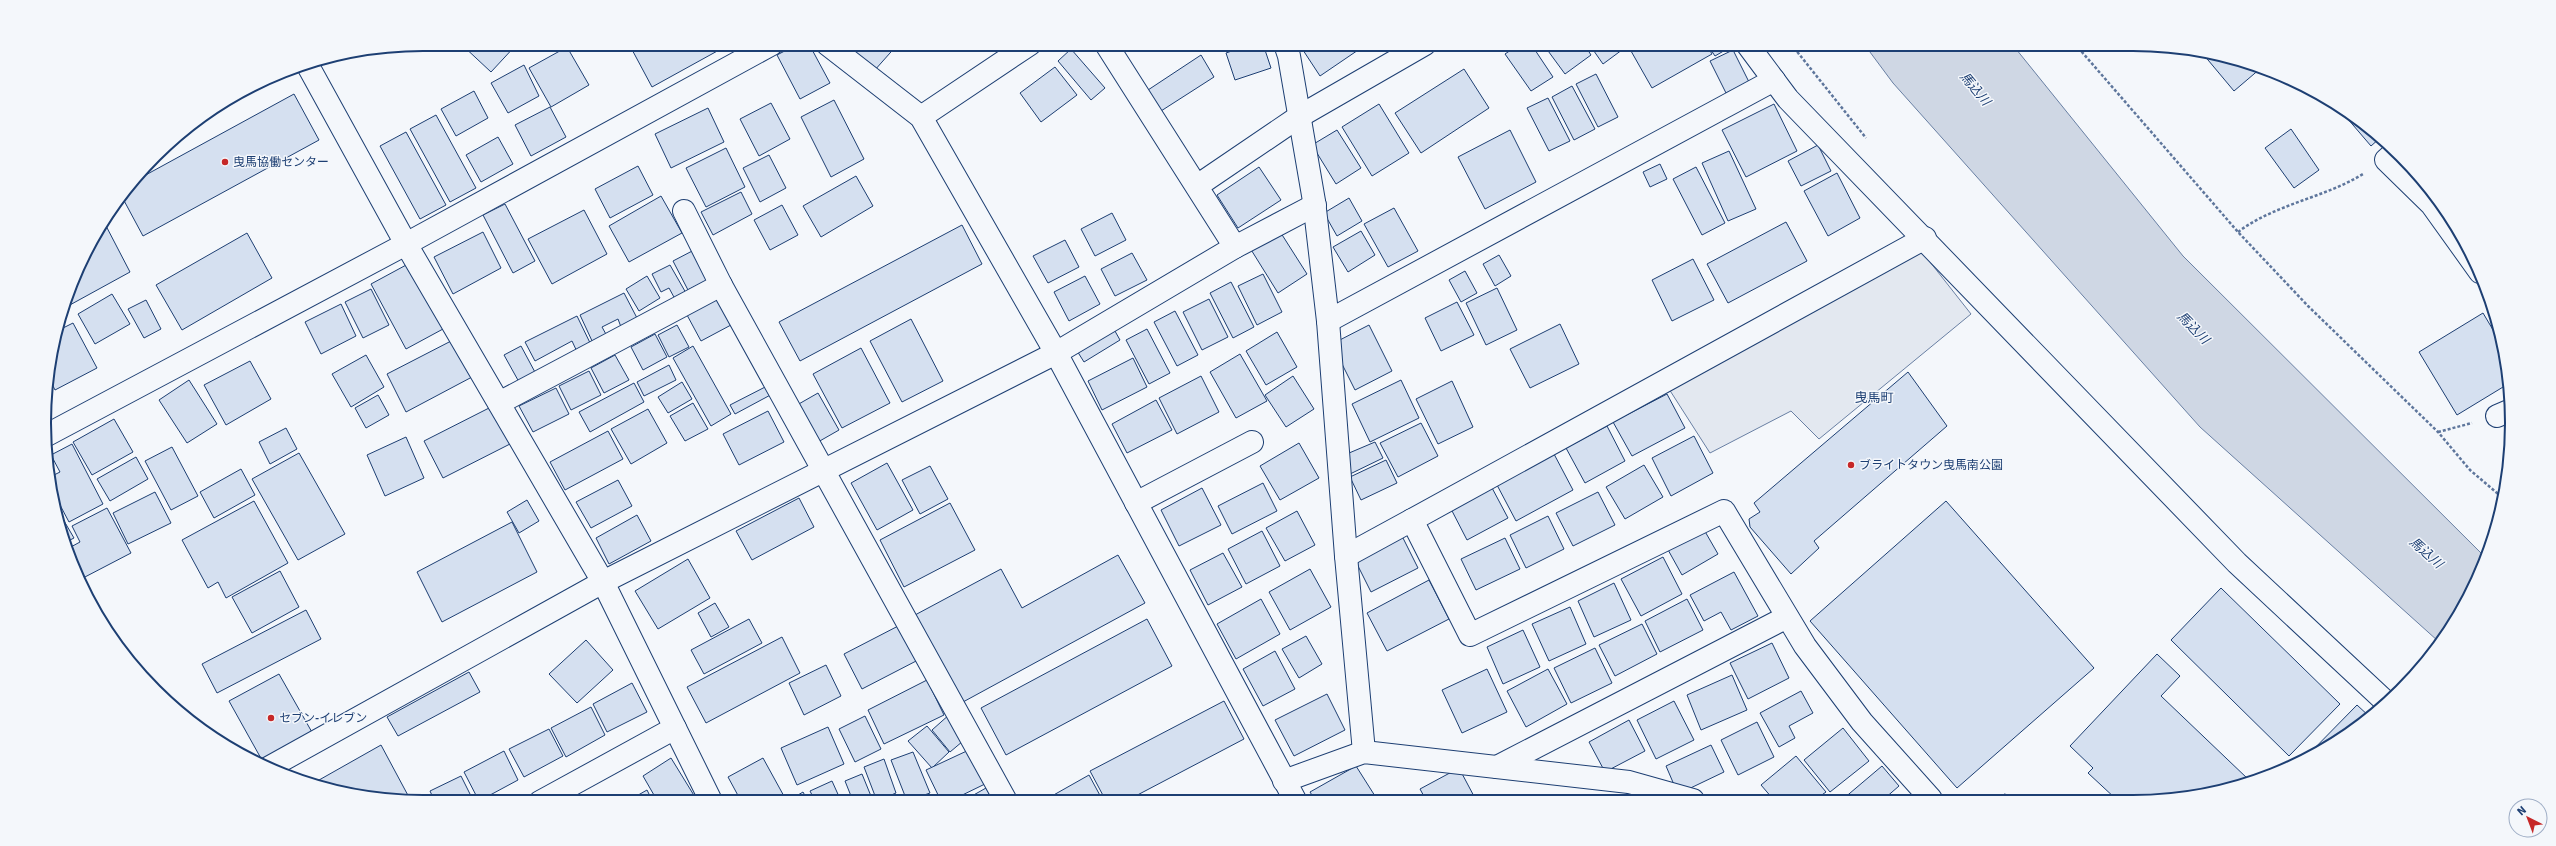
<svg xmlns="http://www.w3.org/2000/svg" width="2556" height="846" viewBox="0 0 2556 846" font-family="Signika,'Noto Sans JP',sans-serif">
<rect width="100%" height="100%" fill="#f4f7fb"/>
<!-- parking -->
<polygon fill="#e3e8f0" stroke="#687fa3" points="1919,248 1971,314 1819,439 1791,411 1710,453 1669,389"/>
<!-- water -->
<polygon fill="#cfd7e4" stroke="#687fa3" points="1864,44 2012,44 2183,256 2483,555 2461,612 2438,641 2200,427 1893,83"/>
<!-- building -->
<g fill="#d5e0f0" stroke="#1d3f73">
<polygon points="461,44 517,44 491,72"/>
<polygon points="629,44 730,44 652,87"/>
<polygon points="798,44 809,44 830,83 800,99 777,55"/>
<polygon points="844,44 898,44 874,71"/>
<polygon points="992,44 1008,44 996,51"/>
<polygon points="1252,44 1263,44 1271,68 1235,80 1226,53"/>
<polygon points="1299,44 1367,44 1320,76"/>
<polygon points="1520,44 1531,44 1553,77 1531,91 1505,54"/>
<polygon points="1543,44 1584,44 1591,55 1565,74"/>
<polygon points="1589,44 1630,44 1603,64"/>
<polygon points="1644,44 1706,44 1712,54 1652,88 1631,51"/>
<polygon points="1707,44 1725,44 1727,49 1715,56"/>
<polygon points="567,47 589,85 551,107 529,68"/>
<polygon points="1071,49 1105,88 1091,100 1058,61"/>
<polygon points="1733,50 1749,82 1726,93 1710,61"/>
<polygon points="2207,51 2261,68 2234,91 2203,54"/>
<polygon points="1201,55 1214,77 1161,111 1148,90"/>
<polygon points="524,65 539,96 508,113 491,83"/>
<polygon points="1055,67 1077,95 1041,122 1020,93"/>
<polygon points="1464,69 1489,108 1421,153 1395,113"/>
<polygon points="1596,74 1618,117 1598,127 1576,84"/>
<polygon points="1572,86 1595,129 1574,140 1552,97"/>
<polygon points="474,91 488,118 456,136 441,109"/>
<polygon points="294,94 319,140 143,236 121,195 131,183"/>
<polygon points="1548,98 1570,141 1549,151 1527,108"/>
<polygon points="834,100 864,159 831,177 801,117"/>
<polygon points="771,103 790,139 759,156 740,119"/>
<polygon points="1379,104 1409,153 1372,176 1342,127"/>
<polygon points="1774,104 1797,151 1746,177 1722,130"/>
<polygon points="2335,104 2344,108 2380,138 2371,146"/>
<polygon points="550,107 566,137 531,156 515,125"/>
<polygon points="708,108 724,142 671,168 655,134"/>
<polygon points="436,115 476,188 450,202 410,129"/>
<polygon points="2291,129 2319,170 2294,188 2265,148"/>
<polygon points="1337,130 1361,168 1336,184 1312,145"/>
<polygon points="1510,130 1536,182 1485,209 1458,157"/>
<polygon points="406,132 446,205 420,219 380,146"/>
<polygon points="498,137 513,164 481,182 466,155"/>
<polygon points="1818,145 1831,171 1801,186 1788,161"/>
<polygon points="726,148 745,187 706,207 686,168"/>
<polygon points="1729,151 1756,209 1728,221 1702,163"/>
<polygon points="769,155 786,188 760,202 743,168"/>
<polygon points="1660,164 1667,179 1650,187 1643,172"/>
<polygon points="638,166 653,195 610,218 595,189"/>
<polygon points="1259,167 1281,200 1238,228 1217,195"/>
<polygon points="1696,167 1725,223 1702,235 1673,179"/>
<polygon points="1837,173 1860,218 1828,236 1804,191"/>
<polygon points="856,176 873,206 821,237 803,206"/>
<polygon points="741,192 752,214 713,235 701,212"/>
<polygon points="661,196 682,233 629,262 609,226"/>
<polygon points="1349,198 1362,221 1337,236 1324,213"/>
<polygon points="505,204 535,261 513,273 483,215"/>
<polygon points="782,205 798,235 770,250 754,220"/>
<polygon points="1394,208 1418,251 1388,267 1364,224"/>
<polygon points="584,210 607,254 552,284 528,239"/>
<polygon points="1112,213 1126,240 1095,256 1081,229"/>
<polygon points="104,222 130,272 68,306 83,255"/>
<polygon points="1786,222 1807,261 1728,303 1707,264"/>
<polygon points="962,225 982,264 800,361 779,322"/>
<polygon points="1279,230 1307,274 1278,293 1250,248"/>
<polygon points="1361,231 1375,255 1348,272 1333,247"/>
<polygon points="483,232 501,268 453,294 434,257"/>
<polygon points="247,233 272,278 182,330 156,285"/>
<polygon points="1065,240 1079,267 1048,283 1033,256"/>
<polygon points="696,249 711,278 688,290 673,261"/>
<polygon points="1132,253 1147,280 1115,296 1101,269"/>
<polygon points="1499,255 1511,276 1495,286 1483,264"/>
<polygon points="1693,259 1714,300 1672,321 1652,280"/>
<polygon points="408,264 443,329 406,349 371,284"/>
<polygon points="670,265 686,293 675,299 669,288 661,292 652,274"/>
<polygon points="1465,271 1477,293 1461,302 1449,280"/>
<polygon points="1263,274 1282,312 1257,325 1238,286"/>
<polygon points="647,276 660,298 639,311 626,289"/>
<polygon points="1085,276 1100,304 1069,321 1054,292"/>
<polygon points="1231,282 1254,327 1233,338 1210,293"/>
<polygon points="1497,288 1517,330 1486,345 1466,303"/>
<polygon points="371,289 389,325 363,338 345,302"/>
<polygon points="624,293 637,318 621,327 618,319 602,327 607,336 593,343 580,315"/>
<polygon points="112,294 130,324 95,344 78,314"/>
<polygon points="717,299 731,325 701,341 687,315"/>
<polygon points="1209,299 1228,337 1202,350 1183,312"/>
<polygon points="146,300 161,329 144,338 128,309"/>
<polygon points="1457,302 1474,335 1441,351 1425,318"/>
<polygon points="341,304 356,336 321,354 305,322"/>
<polygon points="1175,311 1198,355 1177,366 1154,322"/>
<polygon points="2483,313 2505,350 2508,384 2457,415 2419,352"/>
<polygon points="577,316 593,349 579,356 572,341 535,361 525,342"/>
<polygon points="911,319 943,381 902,402 870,341"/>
<polygon points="73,323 97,368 55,390 47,374 61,329"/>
<polygon points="1111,324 1120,340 1084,362 1074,346"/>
<polygon points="1560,324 1579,364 1530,388 1510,349"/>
<polygon points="677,325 689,347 669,357 658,335"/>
<polygon points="1369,325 1392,371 1355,390 1332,344"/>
<polygon points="1147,329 1170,373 1149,384 1126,340"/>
<polygon points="1277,332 1297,367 1266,385 1246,351"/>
<polygon points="655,334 667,357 643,370 631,347"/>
<polygon points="453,340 472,377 406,412 387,374"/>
<polygon points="521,346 536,374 519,382 504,355"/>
<polygon points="693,346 731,414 711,426 673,358"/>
<polygon points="861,348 890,403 842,428 813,374"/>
<polygon points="1240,354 1267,401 1236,418 1210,372"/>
<polygon points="366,355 384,387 351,407 332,374"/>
<polygon points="615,355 629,380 604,393 591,368"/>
<polygon points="1133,358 1147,387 1102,410 1088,381"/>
<polygon points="250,361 271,399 226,425 204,385"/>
<polygon points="669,365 676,380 644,396 637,382"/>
<polygon points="589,371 601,395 571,410 559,386"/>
<polygon points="1908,372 1947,426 1814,541 1819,548 1791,574 1750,527 1749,519 1760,512 1754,503"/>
<polygon points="1201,376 1219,412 1177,434 1159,398"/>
<polygon points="1293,376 1314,409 1286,427 1265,395"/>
<polygon points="189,380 217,424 187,443 159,400"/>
<polygon points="1401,380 1419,418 1370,442 1352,404"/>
<polygon points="1452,381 1473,427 1438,444 1416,399"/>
<polygon points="682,382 692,399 668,413 658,397"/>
<polygon points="634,383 644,402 590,432 579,412"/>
<polygon points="771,384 776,392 735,414 730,405"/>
<polygon points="556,388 569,414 533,432 519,406"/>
<polygon points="818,393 839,430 818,442 797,405"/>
<polygon points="1667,394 1685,428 1632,456 1613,422"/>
<polygon points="378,395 389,415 366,428 355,408"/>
<polygon points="1156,400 1172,430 1127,453 1112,424"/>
<polygon points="693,403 708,429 685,441 670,416"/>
<polygon points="491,407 510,444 443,478 424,441"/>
<polygon points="648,409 667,443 631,464 611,429"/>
<polygon points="768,411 784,442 739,465 723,434"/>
<polygon points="114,419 133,452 92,475 73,442"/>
<polygon points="1421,423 1438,456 1398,477 1380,443"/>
<polygon points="1607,426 1625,461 1585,483 1566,448"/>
<polygon points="286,428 297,449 270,464 259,442"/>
<polygon points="608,431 623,459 565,490 550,462"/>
<polygon points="1694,436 1713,473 1671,496 1652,458"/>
<polygon points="406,437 424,478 385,496 367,455"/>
<polygon points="1375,442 1383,458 1350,474 1342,456"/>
<polygon points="1299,443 1319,478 1280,500 1260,466"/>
<polygon points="72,444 103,504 69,522 51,488 50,477 60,472 51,455"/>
<polygon points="172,447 198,496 171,510 145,461"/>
<polygon points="299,453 345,534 298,560 252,479"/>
<polygon points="1554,454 1573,490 1516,521 1497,485"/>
<polygon points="136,457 148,479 110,501 97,479"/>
<polygon points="1386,460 1397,483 1361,500 1350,477"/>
<polygon points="887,463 913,510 877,530 851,483"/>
<polygon points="1644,465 1663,497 1625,519 1606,487"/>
<polygon points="930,466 948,499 920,514 902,480"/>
<polygon points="241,469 255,495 214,518 200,492"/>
<polygon points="618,480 632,506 591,528 576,502"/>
<polygon points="1263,483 1277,511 1232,534 1218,506"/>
<polygon points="1491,486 1508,518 1467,540 1450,507"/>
<polygon points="1202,488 1221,525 1179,546 1161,510"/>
<polygon points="155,492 171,523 128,544 113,513"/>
<polygon points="1598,492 1615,525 1573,546 1556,513"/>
<polygon points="799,498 814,527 752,560 736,531"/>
<polygon points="527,500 539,521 519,533 507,512"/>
<polygon points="254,501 288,563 226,598 218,582 208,588 182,540"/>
<polygon points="1946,501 2094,668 1957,788 1810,621"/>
<polygon points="950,503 975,550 904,587 880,540"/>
<polygon points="107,508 131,553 83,578 69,548 80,542 72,526"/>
<polygon points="1297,511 1315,545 1285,561 1266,528"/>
<polygon points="60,514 74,538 66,542 57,521 56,516"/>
<polygon points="637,515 651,541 609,564 596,538"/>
<polygon points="1548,516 1564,549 1526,568 1510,535"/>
<polygon points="512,522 537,572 442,622 417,572"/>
<polygon points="1703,528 1718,554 1682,575 1667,548"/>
<polygon points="1262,531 1280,566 1246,584 1228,549"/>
<polygon points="1401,534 1418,568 1371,592 1354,558"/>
<polygon points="1505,538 1520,569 1476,590 1461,559"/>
<polygon points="1223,553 1242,587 1208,605 1190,570"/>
<polygon points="1118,555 1145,603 963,702 915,615 1001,569 1022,608"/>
<polygon points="1663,557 1682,594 1641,616 1621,579"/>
<polygon points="688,559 710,598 658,629 635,591"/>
<polygon points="1310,569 1331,607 1290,630 1269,592"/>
<polygon points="280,571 299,607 252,633 232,597"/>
<polygon points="1734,572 1758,616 1731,630 1721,612 1704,621 1690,595"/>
<polygon points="1429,580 1449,619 1387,651 1367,613"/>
<polygon points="1614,583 1631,620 1594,637 1578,601"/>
<polygon points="2221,588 2340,704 2289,756 2171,640"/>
<polygon points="1261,599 1280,634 1236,659 1217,624"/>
<polygon points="1687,599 1703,630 1660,652 1645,621"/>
<polygon points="715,603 729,627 711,637 698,613"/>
<polygon points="1570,607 1586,644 1549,661 1532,624"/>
<polygon points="306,610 321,639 217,693 202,664"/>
<polygon points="749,619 762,643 704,674 691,650"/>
<polygon points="1147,619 1172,666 1006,755 981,708"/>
<polygon points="902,624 920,659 862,689 844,654"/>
<polygon points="1642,624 1657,654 1615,676 1599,645"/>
<polygon points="1523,630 1540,667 1503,684 1487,647"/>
<polygon points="1306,636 1322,664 1299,678 1282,649"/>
<polygon points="782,637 800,673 706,723 687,687"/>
<polygon points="586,640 613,670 577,703 549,674"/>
<polygon points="1772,643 1789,678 1748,699 1730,663"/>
<polygon points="1595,648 1612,683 1571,703 1554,668"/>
<polygon points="1275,651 1295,689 1263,706 1243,669"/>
<polygon points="2157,654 2180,676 2161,696 2248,779 2183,799 2116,799 2088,773 2093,768 2070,746"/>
<polygon points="826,665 841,696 804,715 789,683"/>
<polygon points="1487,669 1507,712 1462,733 1442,690"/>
<polygon points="1548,669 1567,704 1526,727 1507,691"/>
<polygon points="469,672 480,692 398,736 387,717"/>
<polygon points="279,674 313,734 263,762 229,701"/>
<polygon points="1732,675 1747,710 1701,730 1687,695"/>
<polygon points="927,680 944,715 884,744 868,710"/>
<polygon points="632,683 647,712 607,732 593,704"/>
<polygon points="1801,691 1813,713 1789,726 1795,738 1779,747 1760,713"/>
<polygon points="1327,694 1345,730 1294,756 1275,720"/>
<polygon points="1224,701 1244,739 1126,801 1106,801 1090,771"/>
<polygon points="1674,701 1694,740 1656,759 1637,720"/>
<polygon points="2357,705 2370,717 2303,761 2302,761"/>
<polygon points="591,707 605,735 566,757 551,728"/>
<polygon points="950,714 969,736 950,752 932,730"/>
<polygon points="865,716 881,749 855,762 839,729"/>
<polygon points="1629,720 1645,751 1605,772 1589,742"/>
<polygon points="1757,722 1774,757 1738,775 1721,740"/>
<polygon points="927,726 949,752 932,768 908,741"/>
<polygon points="828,727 844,764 797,785 781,748"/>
<polygon points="1843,728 1869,761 1830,792 1804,760"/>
<polygon points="549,729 563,756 524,777 509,749"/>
<polygon points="381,745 411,801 349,795 312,784"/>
<polygon points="1711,745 1724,772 1678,794 1666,766"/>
<polygon points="971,749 987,783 950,801 941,801 926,770"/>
<polygon points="504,751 518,780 479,801 464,772"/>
<polygon points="913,752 930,793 907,801 891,760"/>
<polygon points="1796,756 1826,792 1816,799 1773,799 1761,785"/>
<polygon points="671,758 695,797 688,802 658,802 643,776"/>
<polygon points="763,758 785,798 779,801 741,801 728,777"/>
<polygon points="884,759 896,793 877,801 864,767"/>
<polygon points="1356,766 1375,796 1367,800 1315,800 1310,792"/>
<polygon points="1882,766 1899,786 1884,799 1843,799"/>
<polygon points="1459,768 1476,800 1426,800 1420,789"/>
<polygon points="862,774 873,801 853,801 845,781"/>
<polygon points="1089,775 1103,801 1043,801"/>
<polygon points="461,776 474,802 435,802 430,791"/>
<polygon points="832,781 841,801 815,801 810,791"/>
<polygon points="986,788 993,801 963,801"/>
<polygon points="647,790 653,802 626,802"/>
<polygon points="803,792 808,801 788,801"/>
<polygon points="1630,792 1634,800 1615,800"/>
<polygon points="2004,794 2030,799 2003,799"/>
</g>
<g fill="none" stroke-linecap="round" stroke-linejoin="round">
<!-- minor casing -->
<g stroke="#1d3f73" stroke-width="24">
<g id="minor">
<polyline points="827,44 921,117 1056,353 1295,800"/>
<polyline points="1106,44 1235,247 1315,205"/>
<polyline points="1285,44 1289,56 1314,201 1328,321 1346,556 1364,752"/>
<polyline points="1747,44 1788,99 2237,563 2387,703"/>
<polyline points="307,64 406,244 603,582 711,801"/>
<polyline points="921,117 1030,44"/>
<polyline points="2396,151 2386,160 2432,205 2480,272"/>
<polyline points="1197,186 1300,116 1425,44"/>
<polyline points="684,211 721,285 1006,801"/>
<polyline points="1328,321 1774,80"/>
<polyline points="499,403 721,285"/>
<polyline points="2497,416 2511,410"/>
<polyline points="45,436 406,244 772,44"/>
<polyline points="1136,503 1252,442"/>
<polyline points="1412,520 1925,238"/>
<polyline points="1346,556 1412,520 1470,635 1724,511 1805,646 1862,722 1931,799"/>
<polyline points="1497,767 1787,617"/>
<polyline points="268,768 603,582 1056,353 1235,247"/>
<polyline points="1284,781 1364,752 1629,782 1693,800"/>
<polyline points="540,802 675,728"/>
</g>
</g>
<!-- path -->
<g stroke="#5e769c" stroke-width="2.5" stroke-dasharray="3 2" stroke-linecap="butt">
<polyline points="1791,44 1866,138"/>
<polyline points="2075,44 2238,232 2308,306 2438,432 2470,470 2504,499"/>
<path d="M 2238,232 C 2275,204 2324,198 2363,174"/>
<polyline points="2438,432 2472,423"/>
</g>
<!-- minor -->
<use href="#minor" stroke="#f4f7fb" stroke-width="22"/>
</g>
<!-- markers -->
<g fill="#c62828" stroke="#f4f7fb" stroke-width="1.5">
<circle cx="225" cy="162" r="4"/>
<circle cx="1851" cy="465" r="4"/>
<circle cx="271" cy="718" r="4"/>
</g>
<g text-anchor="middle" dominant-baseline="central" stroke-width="3" stroke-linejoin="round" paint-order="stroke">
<!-- poi labels -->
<g font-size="12" fill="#1d3f73" stroke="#f4f7fb" text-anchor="start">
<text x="233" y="162">曳馬協働センター</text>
<text x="1859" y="465">ブライトタウン曳馬南公園</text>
<text x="279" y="718">セブン-イレブン</text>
</g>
<!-- water labels -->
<g font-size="13" font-style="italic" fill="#1d3f73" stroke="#f4f7fb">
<text transform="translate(1975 89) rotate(50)">馬込川</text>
<text transform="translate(2193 328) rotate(45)">馬込川</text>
<text transform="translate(2426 553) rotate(42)">馬込川</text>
</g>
<!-- neighbourhood labels -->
<g font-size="13" fill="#1d3f73" stroke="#f4f7fb">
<text x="1874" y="398">曳馬町</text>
</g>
</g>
<!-- crop -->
<path d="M0 0H2556V846H0ZM423 51H2133A372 372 0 0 1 2505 423V423A372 372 0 0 1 2133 795H423A372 372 0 0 1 51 423V423A372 372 0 0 1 423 51Z" fill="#f4f7fb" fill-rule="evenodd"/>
<path fill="none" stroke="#1d3f73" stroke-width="2" d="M423 51H2133A372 372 0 0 1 2505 423V423A372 372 0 0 1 2133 795H423A372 372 0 0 1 51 423V423A372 372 0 0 1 423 51Z"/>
<!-- north arrow -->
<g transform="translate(2528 818) rotate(318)"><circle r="19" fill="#f4f7fb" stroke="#9eadc5"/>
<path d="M0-3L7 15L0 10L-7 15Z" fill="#c62828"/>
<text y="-6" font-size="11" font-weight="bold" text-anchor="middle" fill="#1d3f73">N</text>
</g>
</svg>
